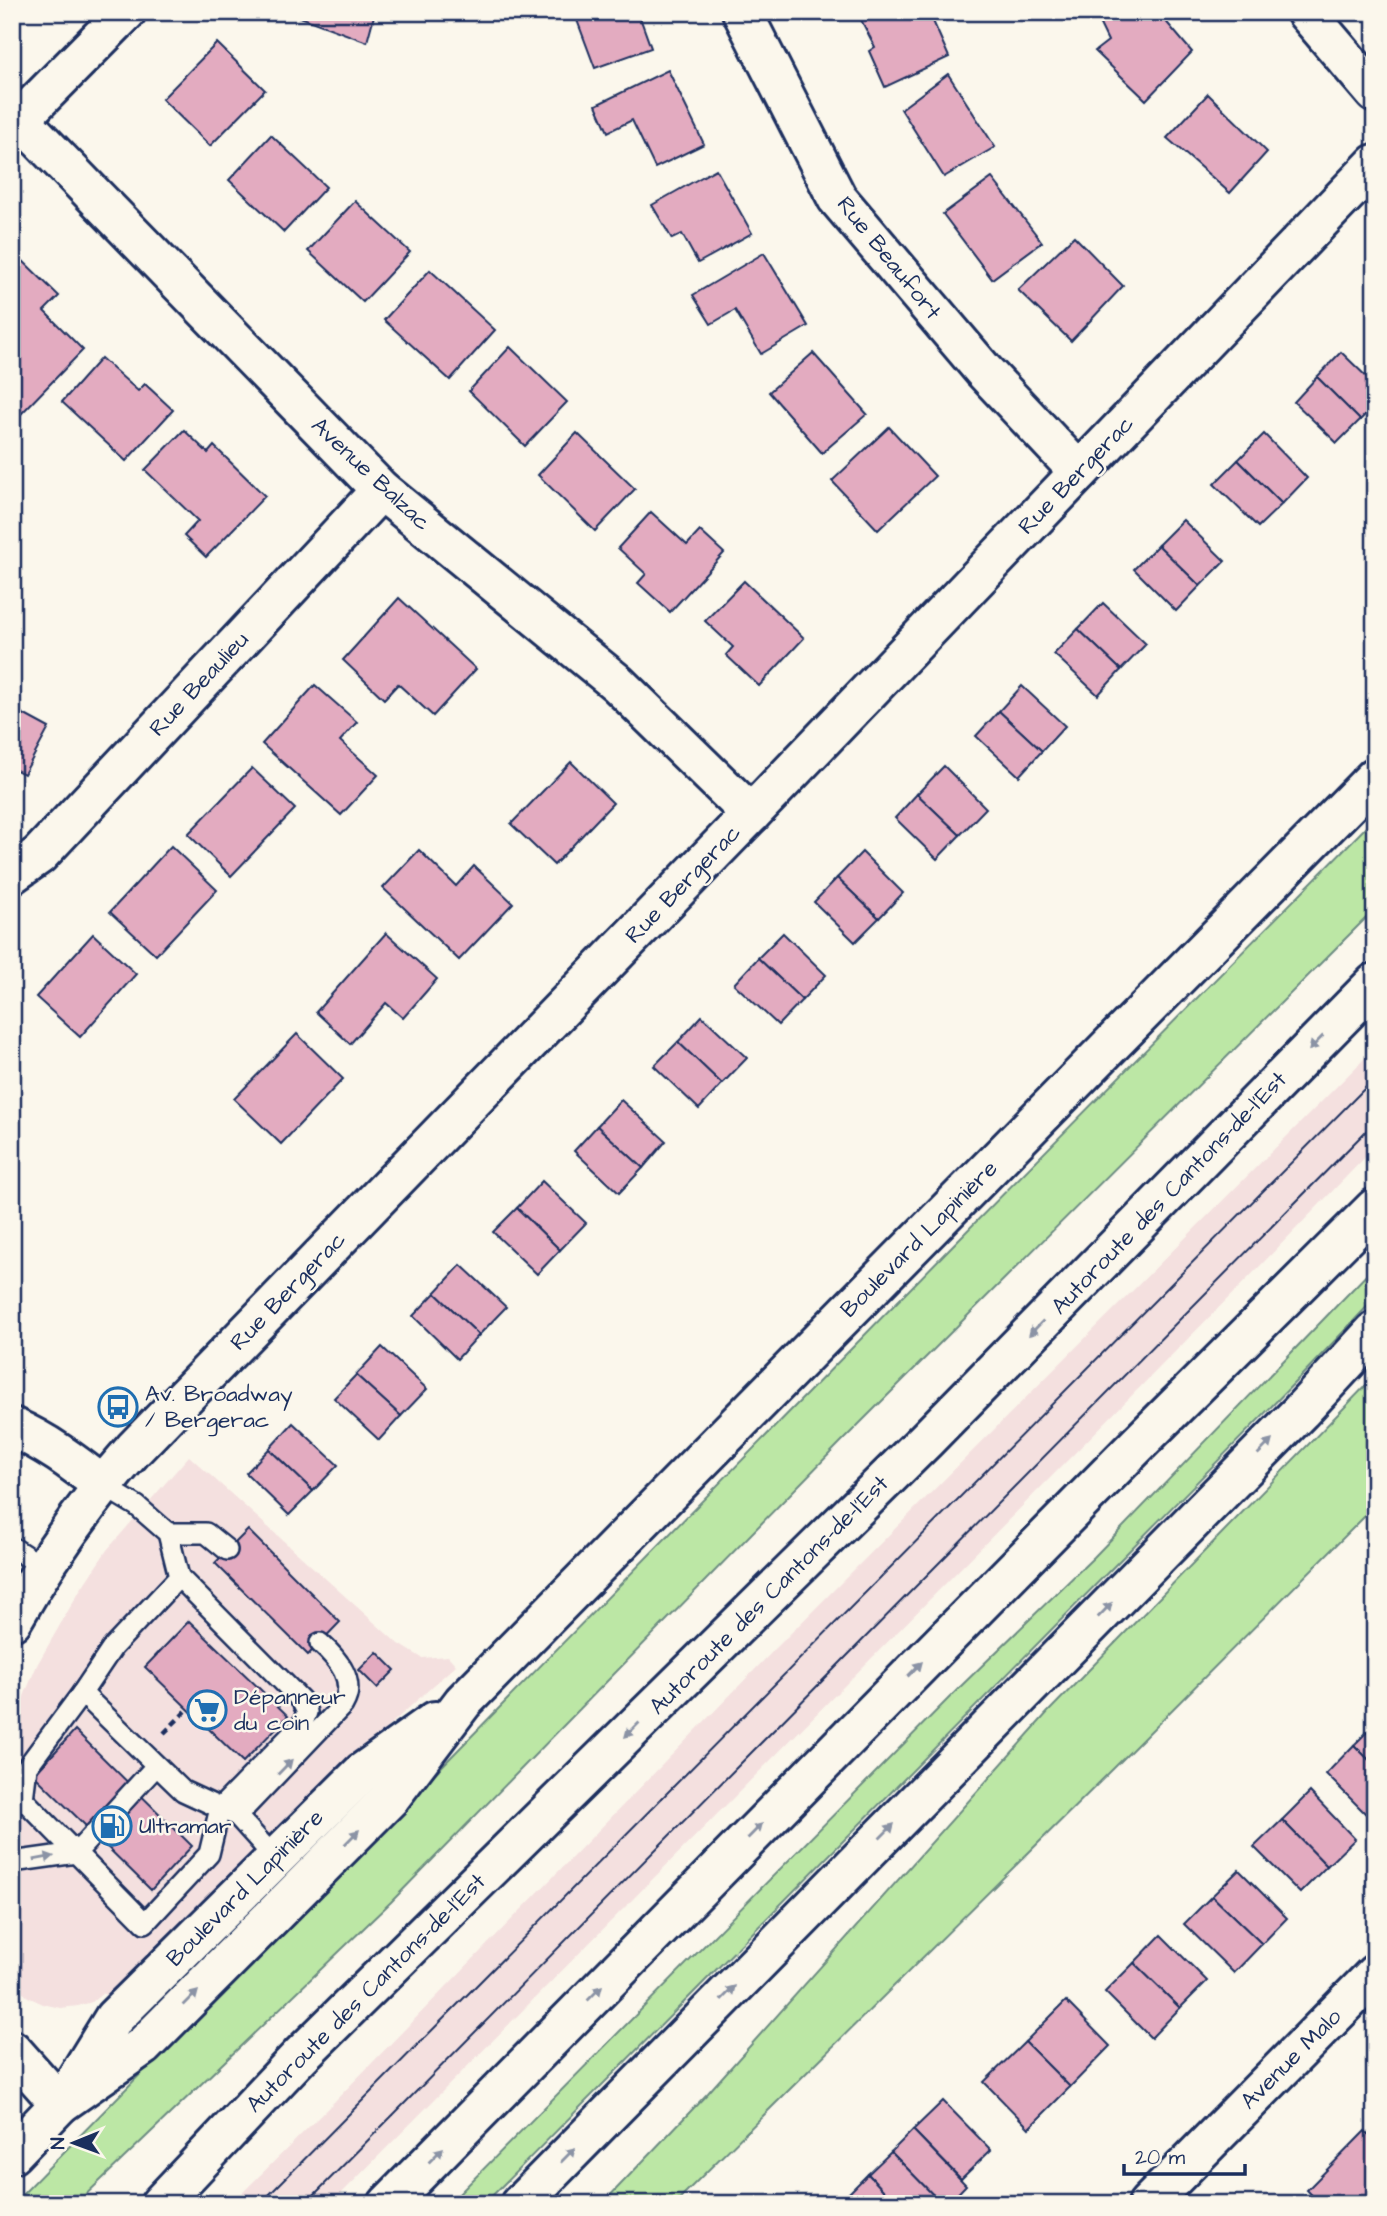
<svg xmlns="http://www.w3.org/2000/svg" width="1387" height="2216" viewBox="0 0 1387 2216" font-family="'Architects Daughter',sans-serif">
<rect width="100%" height="100%" fill="#fbf7ec"/>
<filter id="ink" filterUnits="userSpaceOnUse"><feTurbulence type="fractalNoise" baseFrequency=".0143" numOctaves="2"/><feDisplacementMap in="SourceGraphic" scale="14" xChannelSelector="R" yChannelSelector="G"/><feConvolveMatrix kernelMatrix="1 2 1 2 8 2 1 2 1" color-interpolation-filters="sRGB"/></filter>
<g filter="url(#ink)">
<!-- built -->
<g fill="#f4e0df">
<polygon points="1375,1048 1375,1147 1260,1266 331,2204 231,2204 334,2102 775,1649"/>
<polygon points="189,1456 396,1642 422,1658 448,1656 456,1665 291,1815 112,2001 103,1993 92,2002 78,2006 60,2008 43,2004 28,1997 12,1983 12,1725 37,1665 80,1590 107,1550"/>
</g>
<!-- green -->
<g fill="#bce7a5" stroke="#6c8b82" stroke-width="2">
<polygon points="1375,818 1375,909 841,1442 391,1902 76,2204 13,2204 951,1247"/>
<path d="M 1375,1266 L 1375,1298 C 1294,1386 1209,1469 1125,1555 C 913,1772 698,1988 484,2204 L 449,2204 L 958,1689 L 1094,1557 Z"/>
<polygon points="1375,1376 1375,1506 1120,1762 674,2204 602,2204 708,2093 1048,1712"/>
</g>
<!-- building -->
<g fill="#e3abc0" stroke="#1b2f5e" stroke-width="2">
<polygon points="302,12 375,12 367,42 300,17"/>
<polygon points="574,12 638,12 651,48 595,68"/>
<polygon points="857,12 929,12 949,57 885,87 869,51 875,47"/>
<polygon points="1094,12 1158,12 1192,52 1146,100 1095,51 1108,41"/>
<polygon points="217,43 265,90 210,146 162,99"/>
<polygon points="668,70 704,144 655,168 632,120 608,132 596,105"/>
<polygon points="948,74 995,147 944,177 901,109"/>
<polygon points="1208,94 1267,152 1230,193 1167,138"/>
<polygon points="271,135 326,187 284,232 229,180"/>
<polygon points="716,169 752,233 698,263 682,234 672,239 652,205"/>
<polygon points="992,178 1042,242 992,279 943,214"/>
<polygon points="355,201 410,252 363,302 308,251"/>
<polygon points="1074,236 1123,286 1071,341 1018,290"/>
<polygon points="764,253 808,326 761,354 735,310 711,324 693,295"/>
<polygon points="20,258 59,296 44,311 83,350 20,415 12,407 12,366 19,360 12,354 12,266"/>
<polygon points="430,270 495,330 450,380 384,320"/>
<polygon points="510,347 567,402 525,446 469,391"/>
<polygon points="1341,352 1375,385 1375,405 1360,420 1317,377"/>
<polygon points="813,353 867,414 822,453 769,392"/>
<polygon points="101,358 138,391 145,384 173,410 126,461 62,402"/>
<polygon points="1317,377 1360,420 1337,443 1294,402"/>
<polygon points="889,427 935,476 878,530 832,481"/>
<polygon points="184,430 208,453 214,446 265,496 206,557 184,536 198,521 145,470"/>
<polygon points="577,433 635,489 595,531 538,475"/>
<polygon points="1264,434 1307,478 1282,504 1238,460"/>
<polygon points="1238,460 1282,504 1258,527 1214,484"/>
<polygon points="651,512 687,545 700,531 724,553 670,612 638,583 646,574 618,548"/>
<polygon points="1183,520 1225,561 1200,586 1158,545"/>
<polygon points="1158,545 1200,586 1176,611 1134,569"/>
<polygon points="744,581 804,638 759,686 726,655 733,647 705,621"/>
<polygon points="399,598 476,669 433,716 398,684 384,699 343,660"/>
<polygon points="1103,603 1146,644 1121,670 1078,629"/>
<polygon points="1078,629 1121,670 1098,695 1054,654"/>
<polygon points="315,685 357,722 340,741 378,775 341,815 262,744"/>
<polygon points="1022,686 1065,726 1042,751 999,711"/>
<polygon points="12,708 49,728 24,774 12,768"/>
<polygon points="999,711 1042,751 1019,776 976,736"/>
<polygon points="571,762 613,803 554,865 511,824"/>
<polygon points="944,766 986,808 960,835 917,794"/>
<polygon points="252,768 295,809 231,876 188,834"/>
<polygon points="917,794 960,835 937,859 895,818"/>
<polygon points="171,846 217,890 156,955 110,912"/>
<polygon points="419,850 456,886 474,866 513,903 459,960 383,888"/>
<polygon points="862,852 903,893 879,918 837,878"/>
<polygon points="837,878 879,918 855,942 814,902"/>
<polygon points="386,933 437,979 403,1018 386,1003 350,1044 316,1012"/>
<polygon points="783,933 826,975 802,1000 758,958"/>
<polygon points="93,934 136,974 80,1037 36,997"/>
<polygon points="758,958 802,1000 778,1025 734,984"/>
<polygon points="702,1016 747,1058 722,1084 678,1042"/>
<polygon points="297,1034 343,1079 281,1144 234,1099"/>
<polygon points="678,1042 722,1084 699,1109 654,1066"/>
<polygon points="621,1100 666,1141 643,1168 597,1126"/>
<polygon points="597,1126 643,1168 619,1193 574,1151"/>
<polygon points="542,1181 586,1223 560,1250 517,1208"/>
<polygon points="517,1208 560,1250 537,1274 493,1232"/>
<polygon points="461,1265 506,1307 479,1335 435,1293"/>
<polygon points="435,1293 479,1335 457,1359 413,1316"/>
<polygon points="382,1347 427,1389 401,1416 356,1375"/>
<polygon points="356,1375 401,1416 379,1440 334,1398"/>
<polygon points="293,1423 338,1465 313,1491 269,1449"/>
<polygon points="269,1449 313,1491 289,1515 246,1473"/>
<polygon points="248,1530 340,1622 308,1655 215,1563"/>
<polygon points="189,1621 288,1716 243,1762 145,1667"/>
<polygon points="377,1652 395,1670 377,1688 359,1670"/>
<polygon points="1375,1724 1375,1766 1354,1745"/>
<polygon points="75,1730 192,1846 151,1890 34,1775"/>
<polygon points="1354,1745 1375,1766 1375,1815 1371,1819 1326,1774"/>
<polygon points="1310,1792 1355,1839 1327,1866 1282,1820"/>
<polygon points="1282,1820 1327,1866 1300,1893 1254,1847"/>
<polygon points="1239,1870 1287,1918 1262,1944 1212,1896"/>
<polygon points="1212,1896 1262,1944 1234,1973 1184,1924"/>
<polygon points="1161,1935 1207,1981 1180,2008 1134,1963"/>
<polygon points="1134,1963 1180,2008 1151,2038 1105,1992"/>
<polygon points="1066,2001 1110,2046 1070,2087 1025,2042"/>
<polygon points="1025,2042 1070,2087 1029,2128 984,2082"/>
<polygon points="943,2101 991,2150 961,2179 913,2130"/>
<polygon points="913,2130 966,2185 948,2204 942,2204 891,2152"/>
<polygon points="1365,2131 1375,2141 1375,2204 1320,2204 1307,2190"/>
<polygon points="891,2152 942,2204 896,2204 868,2174"/>
<polygon points="868,2174 896,2204 848,2204 843,2199"/>
</g>
<g fill="none" stroke-linecap="round" stroke-linejoin="round">
<!-- lane casing -->
<g stroke="#1b2f5e" stroke-width="24">
<g id="lane">
<polyline points="102,1485 137,1506 168,1533 179,1577 113,1647 82,1693 183,1791 237,1816 274,1857"/>
<polyline points="168,1533 206,1533 227,1550"/>
<polyline points="12,1547 43,1567"/>
<polyline points="82,1693 27,1767 23,1799 145,1923 209,1854 220,1808 303,1723 307,1712 301,1700 179,1577"/>
<path d="M 237,1816 L 343,1705 C 357,1681 338,1659 320,1643"/>
<polyline points="12,1862 76,1853 156,1766"/>
</g>
</g>
<!-- street casing -->
<g stroke="#1b2f5e" stroke-width="44">
<g id="street">
<polyline points="742,12 837,198 983,370 1079,472"/>
<polyline points="1306,12 1375,93"/>
<polyline points="12,111 381,490 617,683 751,814"/>
<polyline points="20,119 126,12"/>
<polyline points="12,874 39,855 381,490"/>
<path d="M 12,1427 C 46,1442 73,1462 102,1485"/>
<path d="M 12,1621 C 47,1559 86,1503 134,1449 L 751,814 L 1375,164"/>
<polyline points="12,2050 60,2104"/>
</g>
</g>
<!-- secondary casing -->
<g stroke="#1b2f5e" stroke-width="44">
<g id="secondary">
<polyline points="69,2091 114,2018 363,1772 435,1721"/>
<polyline points="12,2154 60,2104 143,2046 390,1798 463,1702 1375,777"/>
<polyline points="1148,2204 1375,1974"/>
</g>
</g>
<!-- highway casing -->
<g stroke="#1b2f5e" stroke-width="44">
<g id="highway">
<polyline points="160,2204 300,2056 926,1440 1375,983"/>
<polyline points="388,2204 1139,1443 1375,1208"/>
<polyline points="520,2204 1301,1411 1375,1331"/>
</g>
</g>
<!-- path -->
<polyline stroke="#1b2f5e" stroke-width="4.5" stroke-dasharray="7 5" stroke-linecap="butt" points="164,1733 188,1709"/>
<!-- lane -->
<use href="#lane" stroke="#fbf7ec" stroke-width="19"/>
<!-- street -->
<use href="#street" stroke="#fbf7ec" stroke-width="38"/>
<!-- secondary -->
<use href="#secondary" stroke="#fbf7ec" stroke-width="38"/>
<!-- highway -->
<use href="#highway" stroke="#fbf7ec" stroke-width="38"/>
<!-- tram -->
<g stroke="#1b2f5e" stroke-width="2">
<polyline points="260,2204 1375,1078"/>
<polyline points="305,2204 1375,1122"/>
</g>
</g>
<!-- one-way arrows -->
<defs><path id="oneway-solid" d="M-6-.8H1V-3.2L6.5 0L1 3.2V.8H-6Z" transform="scale(1.75)"/></defs>
<g fill="#8b93a5">
<use href="#oneway-solid" transform="translate(1316 1043) rotate(134)"/>
<use href="#oneway-solid" transform="translate(1036 1328) rotate(134)"/>
<use href="#oneway-solid" transform="translate(1265 1447) rotate(-45)"/>
<use href="#oneway-solid" transform="translate(1105 1610) rotate(-46)"/>
<use href="#oneway-solid" transform="translate(915 1669) rotate(-45)"/>
<use href="#oneway-solid" transform="translate(632 1730) rotate(135)"/>
<use href="#oneway-solid" transform="translate(285 1767) rotate(-46)"/>
<use href="#oneway-solid" transform="translate(755 1831) rotate(-45)"/>
<use href="#oneway-solid" transform="translate(887 1831) rotate(-45)"/>
<use href="#oneway-solid" transform="translate(352 1837) rotate(-45)"/>
<use href="#oneway-solid" transform="translate(44 1858) rotate(-10)"/>
<use href="#oneway-solid" transform="translate(595 1993) rotate(-45)"/>
<use href="#oneway-solid" transform="translate(728 1993) rotate(-45)"/>
<use href="#oneway-solid" transform="translate(191 1998) rotate(-45)"/>
<use href="#oneway-solid" transform="translate(436 2155) rotate(-45)"/>
<use href="#oneway-solid" transform="translate(568 2155) rotate(-45)"/>
</g>
</g>
<!-- icons -->
<defs>
<g id="bus-ring" transform="scale(2.0125)"><circle r="9.5" fill="#fbf7ec" stroke="#1f6fb2" stroke-width="1.5"/><path d="M-5-6H5V4H4V6H2V4H-2V6H-4V4H-5ZM-3.5-4V0h7V-4ZM-3.5 1.2v1.5H-2V1.2ZM2 1.2v1.5H3.5V1.2Z" fill="#1f6fb2"/></g>
<g id="supermarket-ring" transform="scale(2.0125)"><circle r="9.5" fill="#fbf7ec" stroke="#1f6fb2" stroke-width="1.5"/><path d="M-6-5.5h2.5l.6 2H6L4.5 2H-2.5L-4.4-4H-6ZM-1.5 3.2a1.3 1.3 0 1 0 .1 0ZM3 3.2a1.3 1.3 0 1 0 .1 0Z" fill="#1f6fb2"/></g>
<g id="fuel-ring" transform="scale(2.0125)"><circle r="9.5" fill="#fbf7ec" stroke="#1f6fb2" stroke-width="1.5"/><path d="M-5.5-6h7V0h2V4h1.3V-2.5L3-4.5l.8-.8L6-3V5H2.5V1h-1V6h-7ZM-4.2-4.7v3.2H.2V-4.7Z" fill="#1f6fb2"/></g>
</defs>
<g fill-rule="evenodd">
<use href="#bus-ring" x="118" y="1407"/>
<use href="#supermarket-ring" x="207" y="1710"/>
<use href="#fuel-ring" x="112" y="1826"/>
</g>
<g text-anchor="middle" dominant-baseline="central" stroke-width="5" stroke-linejoin="round" paint-order="stroke">
<!-- street labels -->
<g font-size="23" fill="#1b2f5e" stroke="#fbf7ec">
<text transform="translate(889 258) rotate(51)">Rue Beaufort</text>
<text transform="translate(371 474) rotate(43)">Avenue Balzac</text>
<text transform="translate(1076 475) rotate(-46)">Rue Bergerac</text>
<text transform="translate(199 684) rotate(-47)">Rue Beaulieu</text>
<text transform="translate(683 884) rotate(-46)">Rue Bergerac</text>
<text transform="translate(1169 1193) rotate(-46)">Autoroute des Cantons-de-l'Est</text>
<text transform="translate(919 1239) rotate(-45)">Boulevard Lapinière</text>
<text transform="translate(288 1291) rotate(-46)">Rue Bergerac</text>
<text transform="translate(769 1595) rotate(-45)">Autoroute des Cantons-de-l'Est</text>
<text transform="translate(245 1888) rotate(-45)">Boulevard Lapinière</text>
<text transform="translate(366 1993) rotate(-45)">Autoroute des Cantons-de-l'Est</text>
<text transform="translate(1291 2059) rotate(-45)">Avenue Malo</text>
</g>
<!-- poi labels -->
<g font-size="23" fill="#1b2f5e" stroke="#fbf7ec" text-anchor="start">
<text x="145" y="1394">Av. Broadway<tspan x="145" dy="26">/ Bergerac</tspan></text>
<text x="234" y="1697">Dépanneur<tspan x="234" dy="26">du coin</tspan></text>
<text x="139" y="1826">Ultramar</text>
</g>
</g>
<!-- margin -->
<rect width="1387" height="2216" fill="none" stroke="#fbf7ec" stroke-width="42"/>
<rect x="21" y="21" width="1345" height="2174" fill="none" stroke="#1b2f5e" stroke-width="2.5" filter="url(#ink)"/>
<!-- north arrow -->
<g transform="translate(74 2143) rotate(269)" stroke="#fbf7ec" stroke-width="5" paint-order="stroke">
<path d="M0-5L12 26L0 18L-12 26Z" fill="#1b2f5e"/>
<text y="-10" font-size="19" font-weight="bold" text-anchor="middle" fill="#1b2f5e">N</text>
</g>
<!-- scale -->
<path d="M1124 2164v10h121v-10" fill="none" stroke="#1b2f5e" stroke-width="3.5"/>
<text x="1135" y="2164" font-size="21" fill="#1b2f5e" stroke="#fbf7ec" stroke-width="5" paint-order="stroke">20 m</text>
</svg>
